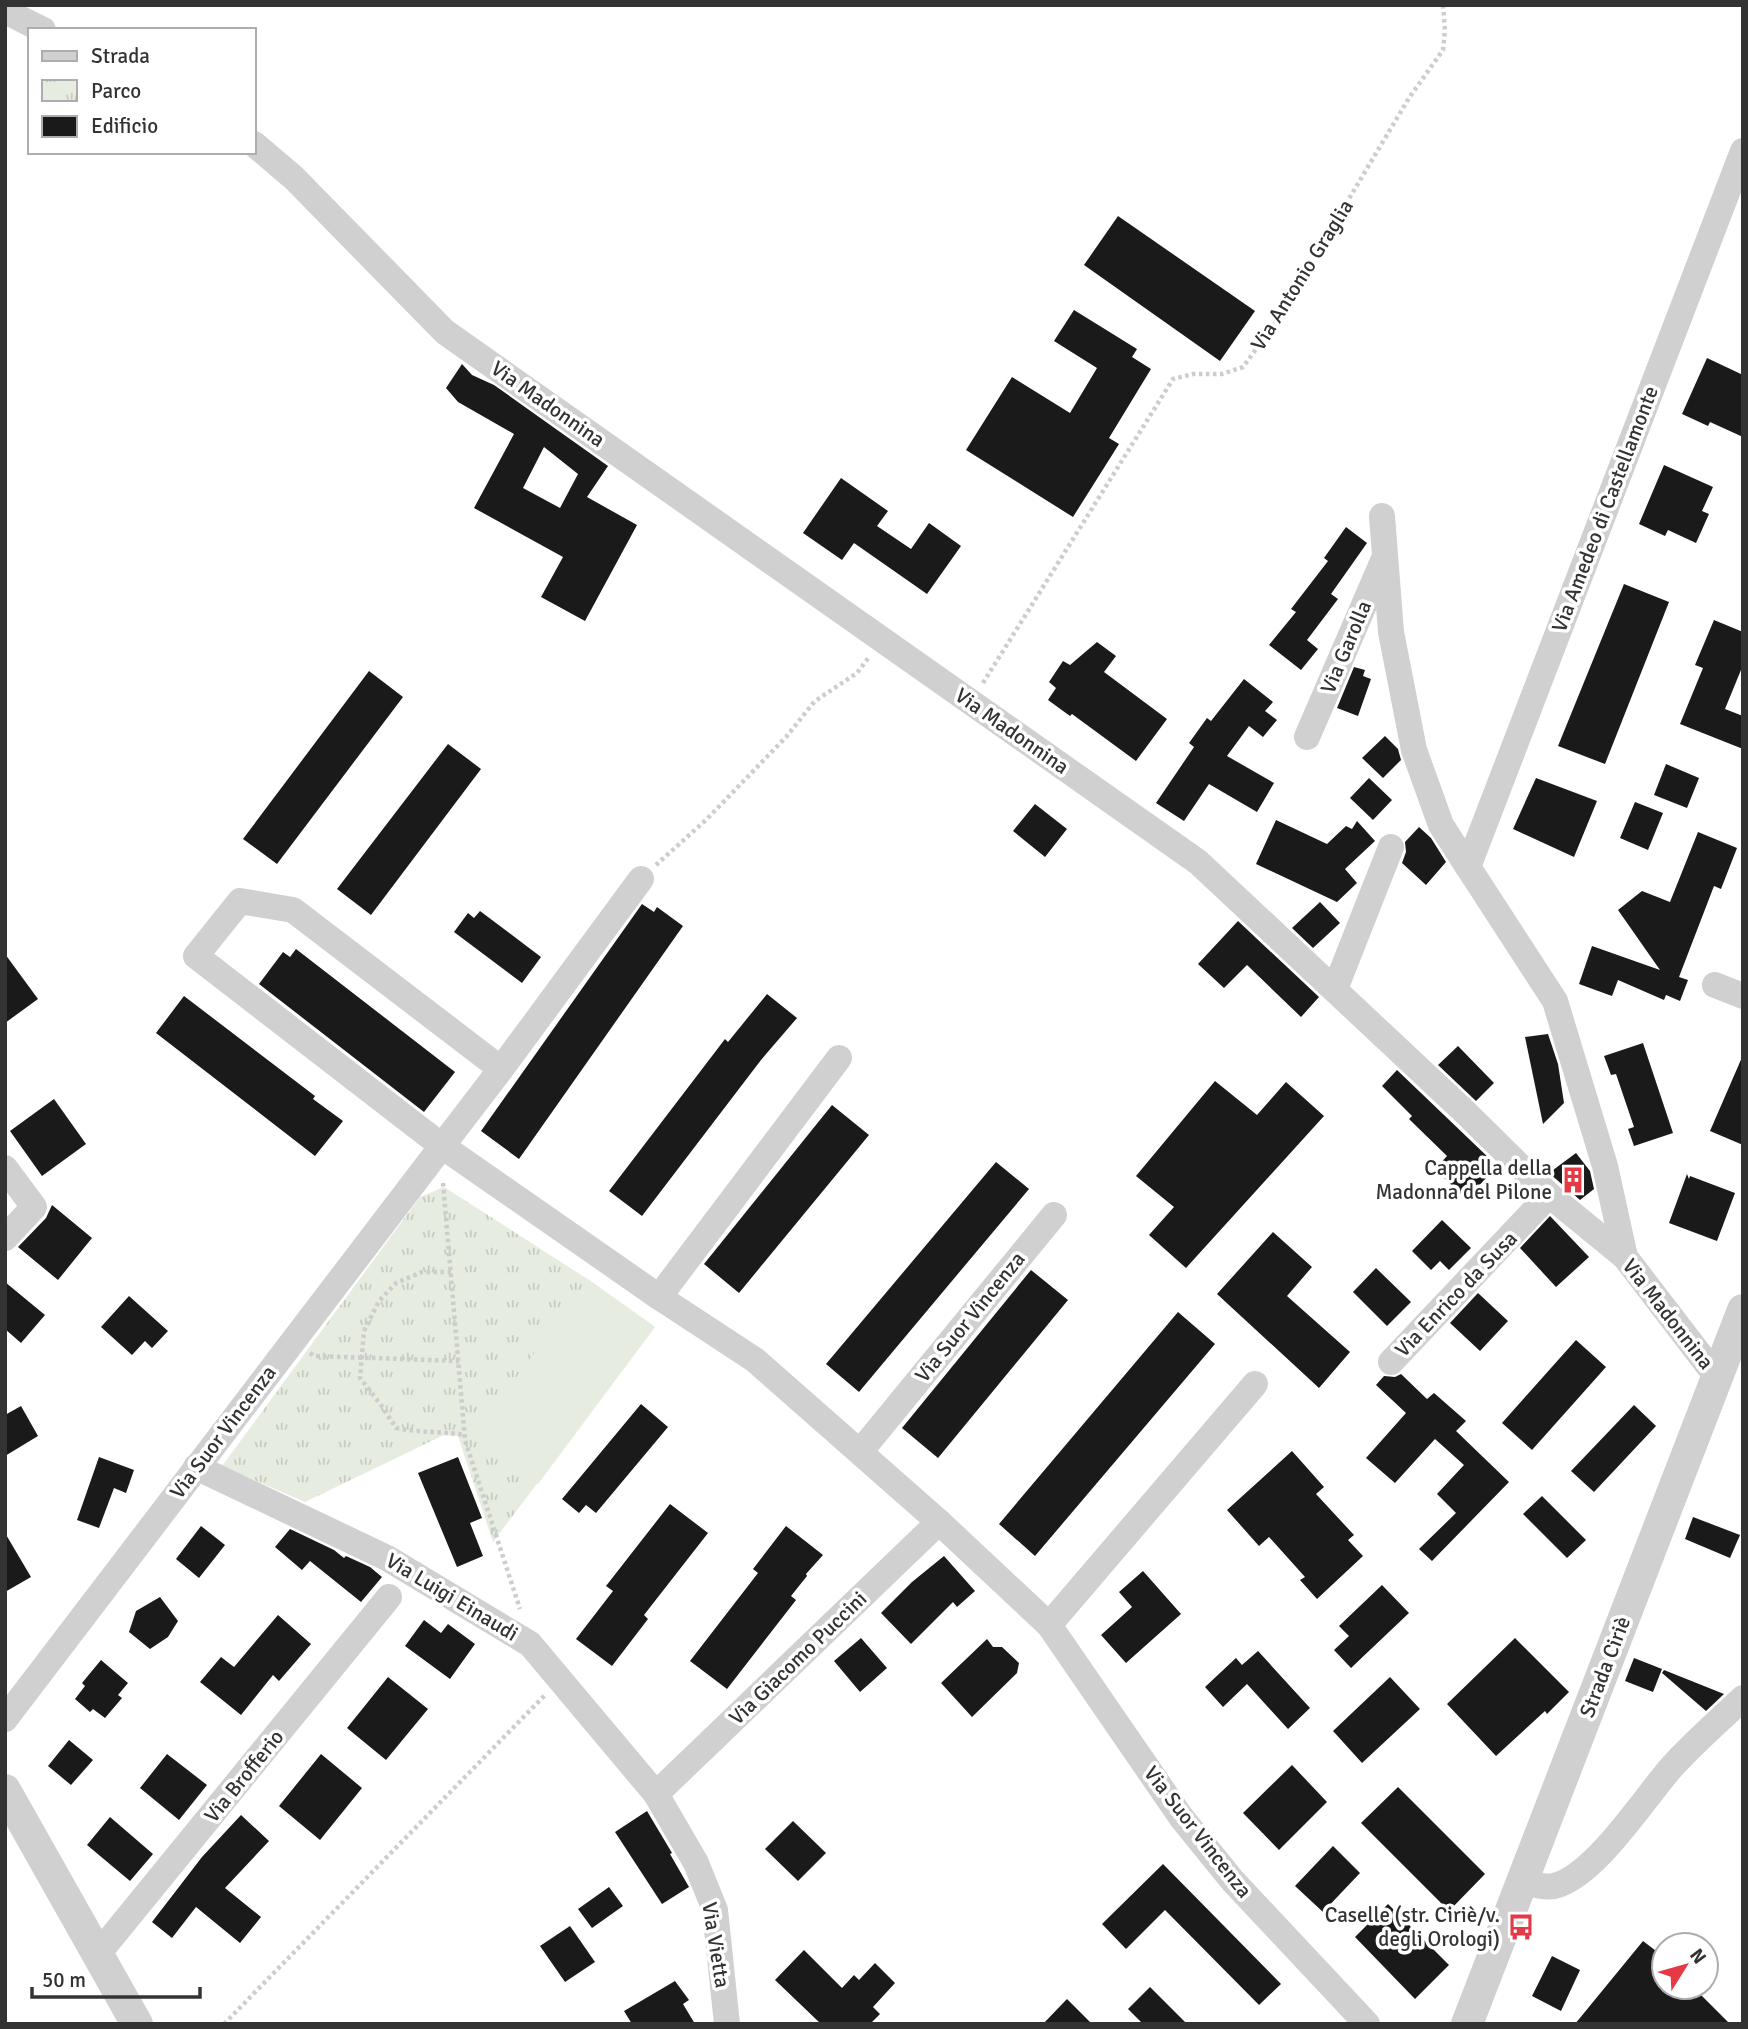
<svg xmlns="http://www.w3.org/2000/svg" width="1748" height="2029" viewBox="0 0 1748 2029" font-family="Signika,sans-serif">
<defs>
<pattern id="park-tufts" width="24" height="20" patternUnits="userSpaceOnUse" patternTransform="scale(1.75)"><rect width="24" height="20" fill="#e6ecdf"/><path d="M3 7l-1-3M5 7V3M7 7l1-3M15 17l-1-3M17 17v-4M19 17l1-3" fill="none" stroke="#c6cbc0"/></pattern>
</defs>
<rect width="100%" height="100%" fill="#fff"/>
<!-- park -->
<polygon fill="url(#park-tufts)" points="444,1187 589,1280 655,1327 493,1542 458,1436 444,1435 305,1502 222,1466 420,1197"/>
<!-- pitch -->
<polygon fill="#e6ecdf" points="589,1280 655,1327 538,1484 473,1435"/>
<!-- building -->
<g fill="#1a1a1a" fill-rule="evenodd">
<polygon points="1118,216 1255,311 1220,361 1084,265"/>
<polygon points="1074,310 1137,349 1132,357 1151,369 1109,438 1119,444 1073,517 966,450 1012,377 1070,413 1097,368 1054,341"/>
<polygon points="1707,358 1743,375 1743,437 1710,422 1708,426 1682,414"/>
<path d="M 462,364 L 472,375 L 494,385 L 608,466 L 587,497 L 637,525 L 585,621 L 541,597 L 563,557 L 474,508 L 514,434 L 458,402 L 446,388 ZM 544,447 L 578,474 L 560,508 L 523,488 Z"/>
<polygon points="1664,465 1713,487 1702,511 1709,514 1696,543 1668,530 1665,536 1639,524"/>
<polygon points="841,478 888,511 877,526 911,549 929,523 961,546 927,594 854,543 842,560 803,533"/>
<polygon points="1346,527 1367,543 1331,594 1338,599 1307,640 1318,649 1301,670 1269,645 1296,612 1291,609 1328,561 1324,558"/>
<polygon points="1624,584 1669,602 1605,764 1558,746"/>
<polygon points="1714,620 1743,632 1743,665 1725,709 1743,716 1743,749 1680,724 1703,668 1695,665"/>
<polygon points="1097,642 1116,656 1104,672 1167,719 1136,761 1072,714 1070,716 1048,700 1056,688 1049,682 1063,661 1070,665"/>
<polygon points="1354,667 1365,670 1363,676 1371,679 1358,716 1337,708"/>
<polygon points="369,671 403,697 277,864 243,839"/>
<polygon points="1244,679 1273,702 1265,711 1277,720 1263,737 1249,726 1227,756 1274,783 1257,812 1209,784 1184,821 1156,803 1194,747 1189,743 1207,718 1211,721"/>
<polygon points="1385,736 1398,749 1401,760 1383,778 1362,758"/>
<polygon points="448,744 481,769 371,915 337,889"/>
<polygon points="1666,764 1699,778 1687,808 1654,795"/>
<polygon points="1369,778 1392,800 1373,820 1350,798"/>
<polygon points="1536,778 1597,801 1574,857 1513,829"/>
<polygon points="1635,802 1663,813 1648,850 1620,838"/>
<polygon points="1035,804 1067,829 1045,857 1013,831"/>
<polygon points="1276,820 1327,844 1346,826 1352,829 1357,821 1375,841 1345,869 1357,883 1337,902 1256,864"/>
<polygon points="1419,827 1431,838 1446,862 1426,885 1402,863 1406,852 1405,842"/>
<polygon points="1698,832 1737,848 1721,889 1714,886 1679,977 1688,980 1680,1001 1666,995 1664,1000 1618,980 1612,996 1579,984 1592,946 1660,970 1618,910 1642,891 1670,902"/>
<polygon points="1320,902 1340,923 1313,948 1292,928"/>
<polygon points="642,904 654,912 657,907 683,926 519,1159 481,1131"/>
<polygon points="480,911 541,957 522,983 454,932 468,913 474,918"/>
<polygon points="1238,921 1319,997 1301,1017 1247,965 1224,988 1198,964"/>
<polygon points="296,949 455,1072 424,1112 259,984 283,952 290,957"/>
<polygon points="5,954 38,999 5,1023"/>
<polygon points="767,994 797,1018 761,1060 642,1216 609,1191 725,1039 728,1042"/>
<polygon points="184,996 315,1096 313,1099 343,1121 315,1156 156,1033"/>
<polygon points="1548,1034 1558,1064 1564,1103 1543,1124 1525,1037"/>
<polygon points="1643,1043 1673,1133 1634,1146 1628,1129 1634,1127 1616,1074 1611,1075 1604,1056"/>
<polygon points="1458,1046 1494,1083 1476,1101 1438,1065"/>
<polygon points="1743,1055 1743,1145 1710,1131"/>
<polygon points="1397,1070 1491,1160 1486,1166 1492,1172 1466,1199 1435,1169 1447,1156 1409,1119 1412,1116 1382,1086"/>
<polygon points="1215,1081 1257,1115 1286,1082 1324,1116 1186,1268 1149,1235 1174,1207 1136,1176"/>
<polygon points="54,1099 86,1144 42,1176 10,1131"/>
<polygon points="832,1105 869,1135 739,1293 704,1264"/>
<polygon points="1576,1153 1590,1171 1594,1189 1580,1200 1549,1173"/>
<polygon points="996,1162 1029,1189 859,1392 826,1364"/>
<polygon points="1687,1174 1689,1179 1690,1176 1735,1193 1717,1241 1669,1223"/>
<polygon points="52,1205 92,1238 58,1280 18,1247 46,1218"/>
<polygon points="1550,1216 1589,1257 1556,1287 1520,1248"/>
<polygon points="1442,1220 1471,1248 1449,1270 1440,1261 1431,1270 1412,1251"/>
<polygon points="1273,1232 1312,1267 1287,1296 1350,1352 1319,1388 1217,1294"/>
<polygon points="1376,1268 1411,1302 1387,1326 1353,1292"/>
<polygon points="1031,1270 1068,1300 938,1458 902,1428"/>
<polygon points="5,1282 45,1315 21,1343 5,1329"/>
<polygon points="1478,1293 1508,1321 1480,1351 1450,1323"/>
<polygon points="129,1296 168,1331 152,1348 145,1341 132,1355 101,1327"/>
<polygon points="1178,1312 1215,1344 1035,1556 999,1524"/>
<polygon points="1576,1340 1606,1367 1532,1450 1502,1423"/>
<polygon points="1401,1374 1427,1399 1434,1393 1466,1421 1456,1431 1509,1482 1432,1561 1419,1549 1456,1513 1437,1494 1464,1465 1435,1439 1395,1483 1366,1458 1406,1413 1376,1385 1384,1376 1395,1377"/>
<polygon points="641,1404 668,1427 596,1513 586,1505 579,1513 562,1499"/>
<polygon points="1634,1405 1656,1426 1594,1492 1571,1471"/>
<polygon points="21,1406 38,1436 5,1456 5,1415"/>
<polygon points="1292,1451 1324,1487 1316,1494 1354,1535 1348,1540 1363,1556 1317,1599 1300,1580 1305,1577 1269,1537 1259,1546 1227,1510"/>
<polygon points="99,1457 134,1470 126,1493 114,1488 99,1528 77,1520"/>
<polygon points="458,1457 482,1518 470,1523 483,1556 457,1567 418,1473"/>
<polygon points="1542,1496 1586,1540 1567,1558 1523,1514"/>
<polygon points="670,1504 708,1533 644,1615 648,1619 612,1666 576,1639 613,1591 606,1586"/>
<polygon points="1693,1517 1740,1535 1730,1558 1685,1539"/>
<polygon points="201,1526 225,1545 199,1578 176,1559"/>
<polygon points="786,1526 823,1555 806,1574 807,1576 791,1596 796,1600 727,1689 690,1661 758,1573 753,1569"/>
<polygon points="290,1529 334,1550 344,1558 346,1556 370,1567 382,1577 361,1602 310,1561 302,1570 275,1547"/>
<polygon points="5,1533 31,1577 5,1592"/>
<polygon points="944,1556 975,1591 957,1607 953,1602 911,1644 881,1613 912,1582"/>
<polygon points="1143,1571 1181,1614 1126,1663 1101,1635 1132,1607 1119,1592"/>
<polygon points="1382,1585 1409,1613 1351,1668 1334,1650 1349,1636 1339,1626"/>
<polygon points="160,1597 178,1621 168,1637 150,1649 129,1632 136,1611"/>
<polygon points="278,1615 311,1644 279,1681 273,1675 241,1715 200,1682 221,1657 234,1667"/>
<polygon points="424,1620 441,1633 448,1624 475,1644 450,1679 405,1646"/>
<polygon points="861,1638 887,1668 860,1692 834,1661"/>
<polygon points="1515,1638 1569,1692 1547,1714 1545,1711 1496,1756 1447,1704"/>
<polygon points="987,1639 993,1647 1002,1647 1019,1663 1017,1673 972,1717 941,1683"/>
<polygon points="1258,1651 1310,1708 1288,1729 1247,1684 1223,1707 1205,1687 1236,1658 1242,1665"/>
<polygon points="1634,1658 1662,1669 1653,1692 1625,1681"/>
<polygon points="101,1660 128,1683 118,1695 122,1698 105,1718 93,1709 90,1712 75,1699 85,1686 82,1683"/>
<polygon points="1664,1670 1724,1694 1706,1711 1662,1673"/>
<polygon points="388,1677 428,1709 386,1760 347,1728"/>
<polygon points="1390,1677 1420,1709 1362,1763 1333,1731"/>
<polygon points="69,1740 93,1760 71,1785 48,1766"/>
<polygon points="167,1754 207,1785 179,1820 140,1788"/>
<polygon points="321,1754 362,1788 320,1840 279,1806"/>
<polygon points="1292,1765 1327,1802 1279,1850 1243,1813"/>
<polygon points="1398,1787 1485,1874 1449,1911 1361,1823"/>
<polygon points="647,1811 672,1853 670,1854 689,1887 662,1904 615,1832"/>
<polygon points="241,1815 269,1841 225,1888 261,1917 240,1943 196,1907 172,1938 152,1922 202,1857"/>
<polygon points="110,1817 153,1854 130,1881 87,1845"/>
<polygon points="793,1821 826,1853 798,1881 765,1849"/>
<polygon points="1333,1846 1360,1873 1323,1912 1295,1886"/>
<polygon points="1163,1864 1281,1984 1259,2005 1165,1910 1126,1949 1102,1924"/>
<polygon points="609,1887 623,1906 592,1928 578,1909"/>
<polygon points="1388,1904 1449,1965 1415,1999 1355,1937"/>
<polygon points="570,1926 595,1962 565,1982 540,1946"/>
<polygon points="1643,1941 1664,1957 1664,1987 1693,1987 1730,2024 1575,2024"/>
<polygon points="804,1950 842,1988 854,1975 859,1980 875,1963 895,1983 873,2007 880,2014 870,2024 821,2024 775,1980"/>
<polygon points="1552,1956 1580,1970 1561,2011 1532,1996"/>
<polygon points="675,1981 689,2000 683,2004 695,2024 632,2024 624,2011"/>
<polygon points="1150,1987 1187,2024 1143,2024 1128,2009"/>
<polygon points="1067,1999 1092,2024 1043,2024"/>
</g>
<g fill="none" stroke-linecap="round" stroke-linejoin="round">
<!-- path -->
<g stroke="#cdcdcd" stroke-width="4.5" stroke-dasharray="3.5 3.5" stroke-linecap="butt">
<polyline points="983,683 1173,379 1193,374 1222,374 1243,367 1273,326 1409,98 1443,50 1445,30 1443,5"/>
<polyline points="656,865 707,819 786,737 815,701 857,673 869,657"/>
<polyline points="443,1183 465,1440 520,1609"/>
<path d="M 451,1272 L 422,1272 L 396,1283 L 379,1301 L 364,1331 L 360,1378 L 381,1405 L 396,1428 C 421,1433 441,1431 465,1435"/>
<polyline points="310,1353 314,1356 459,1361"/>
<polyline points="224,2024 545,1695"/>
</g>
<!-- minor -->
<g stroke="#d0d0d0" stroke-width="26">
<polyline points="5,11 43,30"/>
<polyline points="254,144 294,178 445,332 1198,862 1466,1113 1549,1195 1625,1257 1717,1377"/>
<polyline points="1382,516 1391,632 1414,750 1441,825 1468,867"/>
<polyline points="1307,737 1383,561"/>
<polygon points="240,901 293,910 501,1069 442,1146 196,956"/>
<polyline points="1715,985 1743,996"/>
<polyline points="1335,989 1391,847"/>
<polyline points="501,1069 641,879"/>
<polyline points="5,1168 34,1207 5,1238"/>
<polyline points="1625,1257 1605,1166 1555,1001 1468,867 1743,151"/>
<polyline points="659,1297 839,1058"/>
<polyline points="1391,1362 1549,1195"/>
<polyline points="860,1452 1054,1215"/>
<polyline points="196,1467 387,1558 530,1644 656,1794 696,1863 715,1910 727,2024"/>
<polyline points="1049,1625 1255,1384"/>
<polyline points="5,1719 442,1146 659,1297 755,1360 939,1522 1049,1625 1181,1817 1232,1880 1367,2024"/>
<polyline points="656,1794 939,1522"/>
<path d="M 1522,1881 C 1531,1884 1544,1888 1554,1886 C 1594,1877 1643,1800 1670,1769 C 1692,1744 1719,1721 1743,1698"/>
<polyline points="98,1954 389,1597"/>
</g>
<!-- tertiary -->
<g stroke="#d0d0d0" stroke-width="32">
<polyline points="5,1790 137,2024"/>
<polyline points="1467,2024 1743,1310"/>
</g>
</g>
<!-- icons -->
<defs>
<g id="building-bare" transform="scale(2.1)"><path d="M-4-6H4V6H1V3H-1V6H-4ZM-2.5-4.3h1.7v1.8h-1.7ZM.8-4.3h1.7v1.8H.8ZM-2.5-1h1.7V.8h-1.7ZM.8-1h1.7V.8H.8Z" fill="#e63946" stroke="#fff" stroke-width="2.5" paint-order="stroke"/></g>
<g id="bus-bare" transform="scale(2.1)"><path d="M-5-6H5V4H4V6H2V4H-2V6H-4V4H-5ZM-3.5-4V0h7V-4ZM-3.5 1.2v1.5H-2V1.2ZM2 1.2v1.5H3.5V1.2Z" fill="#e63946" stroke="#fff" stroke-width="2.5" paint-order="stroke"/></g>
</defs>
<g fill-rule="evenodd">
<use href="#building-bare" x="1573" y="1180"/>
<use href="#bus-bare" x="1521" y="1927"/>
</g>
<g text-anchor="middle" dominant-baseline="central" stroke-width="7" stroke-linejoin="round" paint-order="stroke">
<!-- street labels -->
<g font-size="21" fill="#333" stroke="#fff">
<text transform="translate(1302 275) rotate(-58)">Via Antonio Graglia</text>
<text transform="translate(548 404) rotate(35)">Via Madonnina</text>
<text transform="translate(1605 509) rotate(-69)">Via Amedeo di Castellamonte</text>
<text transform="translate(1346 647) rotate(-67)">Via Garolla</text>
<text transform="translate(1012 731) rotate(35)">Via Madonnina</text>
<text transform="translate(1456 1294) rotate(-46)">Via Enrico da Susa</text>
<text transform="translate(1668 1314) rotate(52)">Via Madonnina</text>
<text transform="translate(970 1317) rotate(-51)">Via Suor Vincenza</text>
<text transform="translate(223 1432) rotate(-53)">Via Suor Vincenza</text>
<text transform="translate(452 1597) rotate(31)">Via Luigi Einaudi</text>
<text transform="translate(798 1658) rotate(-44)">Via Giacomo Puccini</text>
<text transform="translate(1605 1667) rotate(-69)">Strada Ciriè</text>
<text transform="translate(244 1776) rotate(-51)">Via Brofferio</text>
<text transform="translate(1198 1832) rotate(52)">Via Suor Vincenza</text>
<text transform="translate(716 1945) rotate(81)">Via Vietta</text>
</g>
<!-- poi labels -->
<g font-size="21" fill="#333" stroke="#fff" text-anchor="end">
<text x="1552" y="1168">Cappella della<tspan x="1552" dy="24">Madonna del Pilone</tspan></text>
<text x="1500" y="1915">Caselle (str. Ciriè/v.<tspan x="1500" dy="24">degli Orologi)</tspan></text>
</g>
</g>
<!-- border -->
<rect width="1748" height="2029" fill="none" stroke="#333333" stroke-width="14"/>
<!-- legend -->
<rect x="28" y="28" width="228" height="126" fill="#ffffff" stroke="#adadad" stroke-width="2"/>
<rect x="42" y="51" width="35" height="10" fill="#d0d0d0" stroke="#adadad" stroke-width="2"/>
<text x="91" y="63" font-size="21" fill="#333333">Strada</text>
<rect x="42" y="80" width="35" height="21" fill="url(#park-tufts)" stroke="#adadad" stroke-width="2"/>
<text x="91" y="98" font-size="21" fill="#333333">Parco</text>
<rect x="42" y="116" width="35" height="21" fill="#1a1a1a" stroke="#adadad" stroke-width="2"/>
<text x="91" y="133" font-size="21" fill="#333333">Edificio</text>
<!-- north arrow -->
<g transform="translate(1685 1966) rotate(53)"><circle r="33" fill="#ffffff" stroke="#adadad" stroke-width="2"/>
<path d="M0-5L12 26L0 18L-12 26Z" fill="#e63946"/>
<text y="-10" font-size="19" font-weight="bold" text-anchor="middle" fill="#333333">N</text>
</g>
<!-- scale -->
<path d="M32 1987v10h168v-10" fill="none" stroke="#333333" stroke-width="3.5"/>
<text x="42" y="1987" font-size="21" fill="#333333" stroke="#ffffff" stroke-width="5" paint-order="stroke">50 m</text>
</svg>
